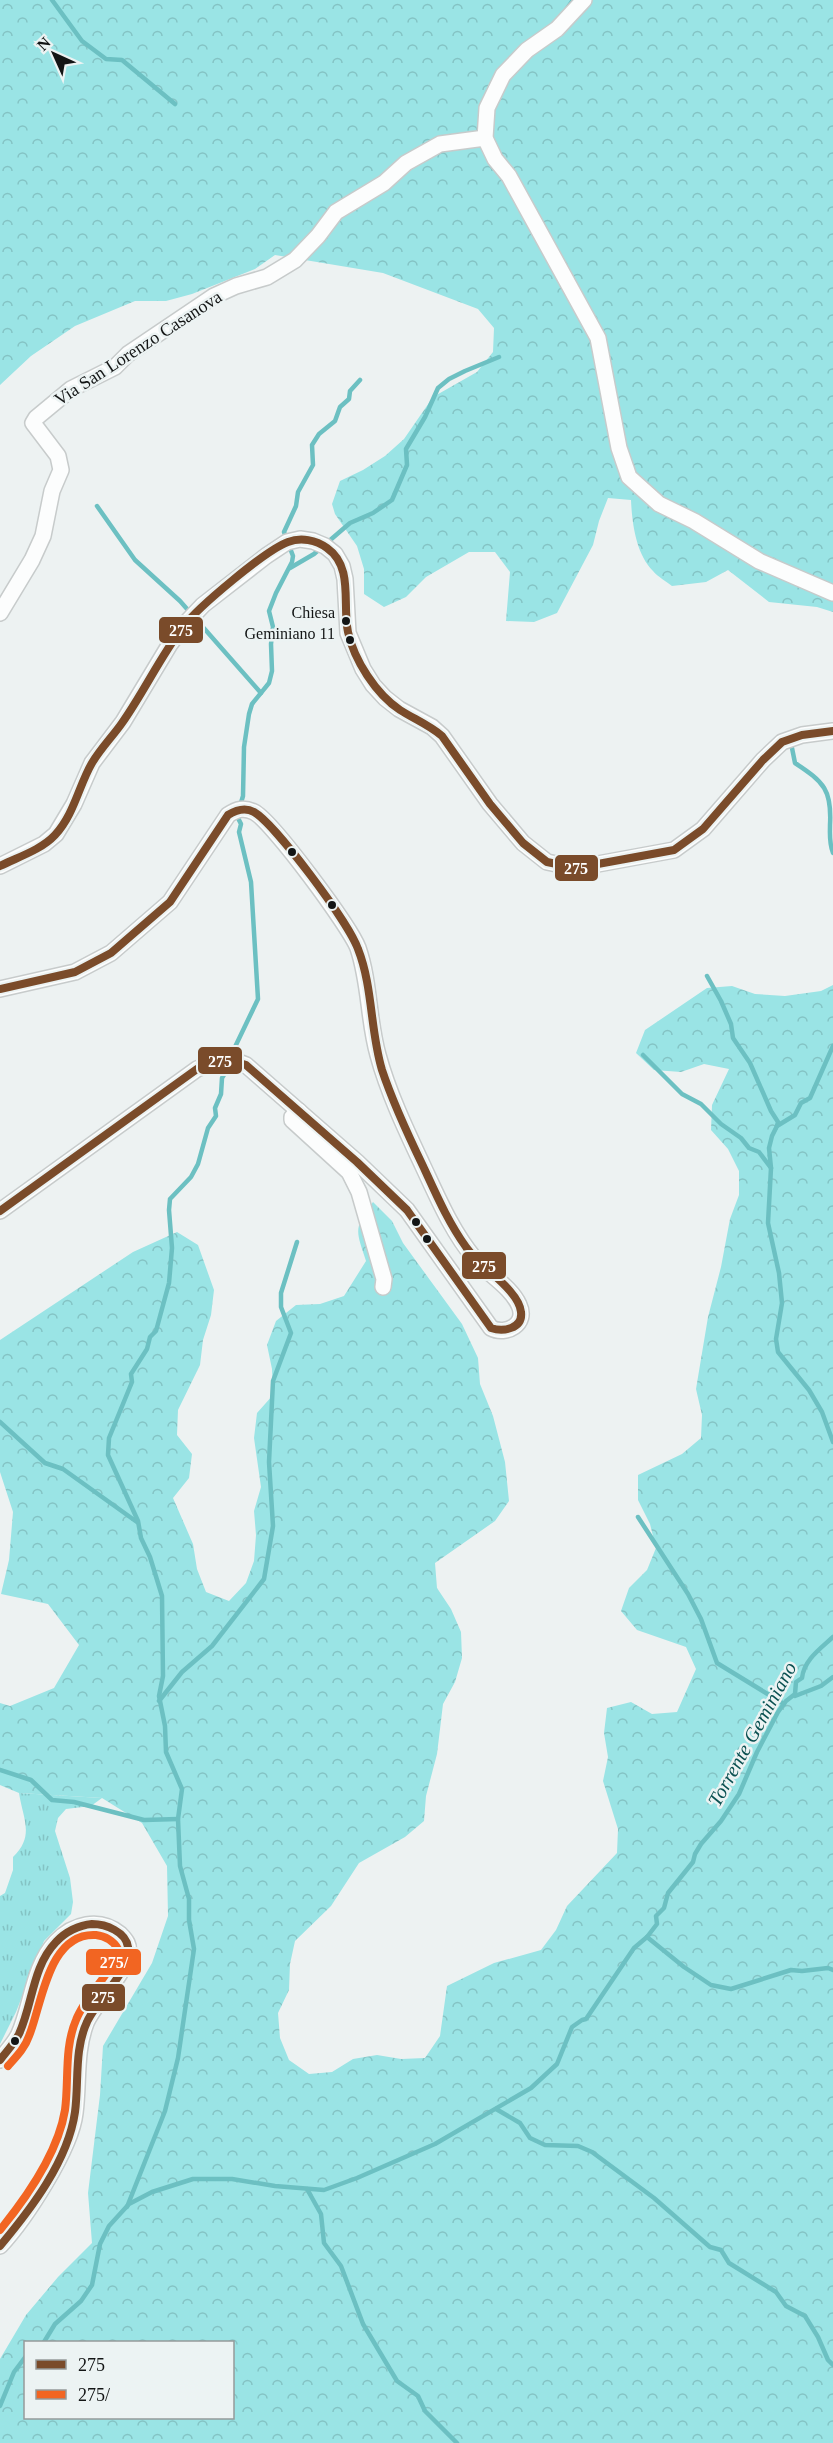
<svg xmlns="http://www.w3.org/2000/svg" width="833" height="2443" viewBox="0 0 833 2443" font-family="'Times New Roman',serif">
<defs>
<pattern id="grass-tufts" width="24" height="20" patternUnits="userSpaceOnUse" patternTransform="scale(1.5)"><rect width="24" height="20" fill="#9ae4e5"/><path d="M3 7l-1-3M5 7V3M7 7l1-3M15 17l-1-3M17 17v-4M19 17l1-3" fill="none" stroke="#84c3c4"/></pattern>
<pattern id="forest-crowns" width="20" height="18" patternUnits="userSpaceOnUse" patternTransform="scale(1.5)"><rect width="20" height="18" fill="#9ae4e5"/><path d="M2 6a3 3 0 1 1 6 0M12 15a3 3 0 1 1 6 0" fill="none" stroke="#84c3c4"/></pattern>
</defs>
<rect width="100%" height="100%" fill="#edf2f2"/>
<!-- grass -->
<path fill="url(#grass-tufts)" d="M 19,1793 L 102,1798 L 91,1806 L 66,1809 L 58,1818 L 55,1831 L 70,1878 L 73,1902 L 71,1914 L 44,1941 L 16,2012 L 0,2044 L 0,1896 L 5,1893 L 13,1870 L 13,1857 C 35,1836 23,1819 19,1793 Z"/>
<!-- forest -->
<g fill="url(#forest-crowns)" fill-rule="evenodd">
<path d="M 0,0 L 833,0 L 833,612 L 817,607 L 769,602 L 728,570 L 706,582 L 672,586 C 666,581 658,577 653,571 C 636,554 632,523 631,500 L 608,498 L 599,521 L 593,545 L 557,613 L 534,622 L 506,621 L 510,572 L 495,552 L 469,552 L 426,577 L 406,597 L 384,607 L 364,594 L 364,569 L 357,546 L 335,514 L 332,504 L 340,481 L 363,470 L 385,456 L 404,439 L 433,397 L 477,372 L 493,352 L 494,328 L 478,309 L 383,273 L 275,255 L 255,269 L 192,294 L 166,301 L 135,301 L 75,326 L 31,356 L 0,385 Z"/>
<path d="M 833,985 L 833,2443 L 0,2443 L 0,2359 L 26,2315 L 58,2277 L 92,2243 L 88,2193 L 100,2095 L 103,2046 L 152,1963 L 168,1916 L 167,1866 L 142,1823 L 102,1798 L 19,1793 L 0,1785 L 0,1703 L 10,1706 L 54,1688 L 79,1645 L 48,1604 L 1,1594 L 9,1560 L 13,1512 L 0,1472 L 0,1340 L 133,1252 L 177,1232 L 198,1245 L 214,1290 L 211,1315 L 203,1340 L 200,1365 L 178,1410 L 177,1435 L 192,1454 L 189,1478 L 173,1498 L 193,1544 L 197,1569 L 206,1592 L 229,1601 L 246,1583 L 254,1561 L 256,1535 L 254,1511 L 261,1487 L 254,1438 L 257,1413 L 273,1395 L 272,1369 L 267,1345 L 276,1321 L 296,1305 L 320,1304 L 344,1296 L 366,1261 C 356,1230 353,1229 373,1202 L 392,1221 L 403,1243 L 462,1324 L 478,1358 L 480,1384 L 493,1416 L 505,1462 L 509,1501 L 495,1521 L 435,1563 L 437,1588 L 451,1609 L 461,1632 L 462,1658 L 455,1682 L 443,1704 L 437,1754 L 426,1796 L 424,1821 L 405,1837 L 359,1863 L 331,1906 L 295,1941 L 290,1964 L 289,1990 L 278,2013 L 280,2038 L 289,2060 L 309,2074 L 332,2072 L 353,2059 L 377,2055 L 401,2059 L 425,2058 L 440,2036 L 447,1986 L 494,1963 L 541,1950 L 556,1930 L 567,1906 L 617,1853 L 618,1829 L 603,1781 L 608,1757 L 604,1733 L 607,1708 L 631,1702 L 652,1714 L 677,1712 L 696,1669 L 686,1647 L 637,1630 L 621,1611 L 629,1588 L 647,1570 L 656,1548 L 650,1524 L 638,1500 L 638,1475 L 682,1454 L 701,1438 L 702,1415 L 696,1389 L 708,1317 L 721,1267 L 730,1219 L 739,1195 L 739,1171 L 728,1149 L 711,1130 L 712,1105 L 729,1069 L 704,1064 L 681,1072 L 654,1070 L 636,1053 L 645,1030 L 707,988 L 732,986 L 755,994 L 785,996 L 821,991 ZM 26,2342 L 232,2342 L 232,2418 L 26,2418 Z"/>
</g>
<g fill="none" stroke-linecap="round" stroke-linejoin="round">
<!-- stream -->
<g stroke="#6cc0c2" stroke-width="4.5">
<polyline points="52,0 82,41 106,59 122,60 175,104"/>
<polyline points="566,10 573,0"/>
<polyline points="97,506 135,560 180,601 261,693"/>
<polyline points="290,568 314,554 350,523 373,513 392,500 407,465 406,449 425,417 438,388 449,379 465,371 499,357"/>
<path d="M 792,748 L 795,763 C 824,782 832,790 830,825 C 830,835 829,843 833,853"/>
<polyline points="240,806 243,796 244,747 249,714 252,704 269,683 272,671 271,644 273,627 269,611 276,593 292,562 293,556 284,532 296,506 298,492 313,465 312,445 319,434 335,421 340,407 349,399 350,391 360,380"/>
<polyline points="707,976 721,1001 731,1024 733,1038 750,1063 771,1111 778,1122 777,1126"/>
<polyline points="833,1046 810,1098 801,1103 795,1115 777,1126 772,1136 769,1148 771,1168 768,1223 779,1273 782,1303 776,1339 778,1352 809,1390 822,1412 833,1442"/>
<polyline points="643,1055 682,1094 701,1104 721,1124 741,1138 749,1148 759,1152 771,1168"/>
<polyline points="0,1422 45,1463 63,1469 137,1522"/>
<polyline points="638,1517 688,1594 701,1619 717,1663 784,1704"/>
<polyline points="795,1696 821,1686 833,1677"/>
<polyline points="159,1701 182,1672 212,1646 264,1579 273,1526 269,1462 273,1381 291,1333 281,1307 281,1293 297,1242"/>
<polyline points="0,1770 31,1780 52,1800 74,1802 144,1820 178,1819"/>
<polyline points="647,1937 684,1967 711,1985 731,1989 791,1970 802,1971 828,1968 833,1970"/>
<polyline points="496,2109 520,2123 530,2138 545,2145 578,2146 592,2152 654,2198 710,2247 721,2250 729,2263 776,2292 786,2306 805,2316 818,2337 828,2360 833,2365"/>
<polyline points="307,2189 321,2214 324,2243 341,2266 363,2324 397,2381 418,2396 425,2411 457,2443"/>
<polyline points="127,2207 165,2111 178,2058 194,1949 189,1920 189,1899 180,1866 178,1819 182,1789 166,1752 165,1726 159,1696 163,1676 162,1596 150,1557 141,1538 138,1521 108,1455 109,1438 132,1382 131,1374 147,1349 150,1337 156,1331 169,1283 172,1248 169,1210 170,1199 191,1177 198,1164 208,1128 216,1116 215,1108 221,1094 222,1078 230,1065 235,1047 258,999 251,882 239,832 241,824 236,814"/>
<path d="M 44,2342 L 55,2324 L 81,2301 L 92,2285 L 100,2244 L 109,2226 L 129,2204 L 152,2192 L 193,2179 L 232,2179 L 275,2186 L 324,2190 L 357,2178 L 435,2144 L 531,2088 L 557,2064 L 572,2027 L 582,2020 L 586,2019 L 634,1948 L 647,1937 L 657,1924 L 656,1916 L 664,1908 L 668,1893 L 693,1862 L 695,1854 L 701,1844 L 721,1821 L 739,1794 L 757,1752 L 778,1712 L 786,1701 L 795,1694 L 796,1682 L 802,1678 C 804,1660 820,1649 833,1637"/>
<polyline points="0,2406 14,2372 26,2356"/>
</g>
<!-- street casing -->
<g stroke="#c7cbcb" stroke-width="18">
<g id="street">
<polyline points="584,0 557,29 527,50 503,75 487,108 485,138 495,159 509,176 598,338 619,448 629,477 659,504 694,521 759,561 833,593"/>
<polyline points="0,613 32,560 43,536 52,491 61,470 58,456 33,423 36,418 71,389 115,367 128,354 214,296 236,286 267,277 295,260 318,236 336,212 384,183 406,163 440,144 485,138"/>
<polyline points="0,866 44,844 56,834 74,804 92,763 123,722 170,644 185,624 203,605 266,556 287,542 300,539 313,541 325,546 335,554 342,566 345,579 348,633 363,669 373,685 385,698 399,709 432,727 442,736 490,804 523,843 547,862 576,868 674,850 703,829 763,760 782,742 802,735 833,731"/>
<path d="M 0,989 L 75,972 L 111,953 L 170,902 L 228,815 C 237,809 244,807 254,812 C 272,821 350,927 358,948 C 370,983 368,1020 378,1055 C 388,1092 406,1130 422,1164 C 437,1196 452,1232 475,1259 C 488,1274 511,1287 519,1305 C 528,1324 506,1336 491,1328 L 407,1210 L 357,1162 L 246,1065 L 233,1060 L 221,1059 L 197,1069 L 0,1211"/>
<polyline points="299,1111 292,1117 292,1120 349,1172 359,1192 384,1279 383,1287"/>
<path d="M 0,2060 C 6,2052 15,2043 19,2034 C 32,2005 33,1966 56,1942 C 73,1924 99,1917 120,1934 C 126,1940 130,1945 128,1954 C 125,1975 95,2002 86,2023 C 75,2052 79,2083 75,2113 C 71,2149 25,2219 0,2246"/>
</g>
</g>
<!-- street -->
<use href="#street" stroke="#fcfdfd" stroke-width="15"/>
<!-- bus-1 casing -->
<g stroke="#ecf3f3" stroke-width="12">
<g id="bus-1">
<path d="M 0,866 C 18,857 41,850 55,835 C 74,815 79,785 92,763 C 101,748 113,736 122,723 C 144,692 160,657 183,627 C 198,607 266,550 288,542 C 301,537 316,540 327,548 C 354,567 342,604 348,632 C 354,660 376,694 400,710 C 414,719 429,725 442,736 L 490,804 L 523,843 L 547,862 L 576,868 L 674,850 L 703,829 L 763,760 L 782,742 L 802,735 L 833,731"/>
<path d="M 0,989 L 75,972 L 111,953 L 170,902 L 228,815 C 236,810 245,807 254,812 C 276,825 349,923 358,949 C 373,987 370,1030 382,1070 C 393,1103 408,1135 423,1166 C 436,1194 448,1222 466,1247 C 479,1266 519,1290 521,1312 C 523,1329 503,1332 491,1328 L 407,1210 L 357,1162 L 246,1065 C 224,1057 218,1060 197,1069 L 0,1211"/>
<path d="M 0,2060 C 6,2052 14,2044 19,2034 C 33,2004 32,1967 56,1942 C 65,1932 79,1925 92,1924 C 106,1924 126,1932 128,1947 C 132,1970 96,2001 87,2022 C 74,2050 79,2082 75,2112 C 68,2161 31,2209 0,2246"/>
</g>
</g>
<!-- bus-2 casing -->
<g stroke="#ecf3f3" stroke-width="12">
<path id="bus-2" d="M 0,2230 C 27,2197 58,2153 65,2110 C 69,2080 64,2048 76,2020 C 85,1997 105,1980 116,1958 L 118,1949 C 114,1941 105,1936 96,1935 C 48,1932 42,2005 29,2036 C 25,2048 16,2057 8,2066"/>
</g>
<!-- bus-1 -->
<use href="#bus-1" stroke="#7a4b2a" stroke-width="8"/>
<!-- bus-2 -->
<use href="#bus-2" stroke="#f26522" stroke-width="8"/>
</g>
<!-- markers -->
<g fill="#131515" stroke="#ecf3f3" stroke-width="2">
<circle cx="346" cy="621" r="5"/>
<circle cx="350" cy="640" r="5"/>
<circle cx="292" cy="852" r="5"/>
<circle cx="332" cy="905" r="5"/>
<circle cx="416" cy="1222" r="5"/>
<circle cx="427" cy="1239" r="5"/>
<circle cx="15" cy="2041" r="5"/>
</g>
<g text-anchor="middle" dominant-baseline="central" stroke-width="5" stroke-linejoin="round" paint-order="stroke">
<!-- bus labels -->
<g font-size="16" fill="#131515" stroke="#ecf3f3" text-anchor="end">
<text x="335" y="612">Chiesa<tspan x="335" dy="21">Geminiano 11</tspan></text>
</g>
<!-- street labels -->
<g font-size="18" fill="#131515" stroke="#ecf3f3">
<text transform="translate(138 348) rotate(-33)">Via San Lorenzo Casanova</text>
</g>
<!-- water labels -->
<g font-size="20" font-style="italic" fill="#0a5051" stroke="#ecf3f3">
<text transform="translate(752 1734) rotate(-61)">Torrente Geminiano</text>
</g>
</g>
<g stroke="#ecf3f3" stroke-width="2">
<rect x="158" y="616" width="46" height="28" rx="6" fill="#7a4b2a"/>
<rect x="554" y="854" width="45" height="28" rx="6" fill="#7a4b2a"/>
<rect x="197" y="1046" width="46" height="29" rx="6" fill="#7a4b2a"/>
<rect x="461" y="1251" width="46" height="29" rx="6" fill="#7a4b2a"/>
<rect x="85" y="1948" width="57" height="28" rx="6" fill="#f26522"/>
<rect x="81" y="1983" width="45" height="29" rx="6" fill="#7a4b2a"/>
</g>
<g font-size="16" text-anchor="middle" font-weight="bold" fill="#fff">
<text x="181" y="636">275</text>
<text x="576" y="874">275</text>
<text x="220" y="1067">275</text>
<text x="484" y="1272">275</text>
<text x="114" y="1968">275/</text>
<text x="103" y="2003">275</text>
</g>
<!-- legend -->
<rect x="24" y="2341" width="210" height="78" fill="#ecf3f3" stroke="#959a9a" stroke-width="1.5"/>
<rect x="36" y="2360" width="30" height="9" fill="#7a4b2a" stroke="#959a9a" stroke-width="1.5"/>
<text x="78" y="2371" font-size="18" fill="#131515">275</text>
<rect x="36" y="2390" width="30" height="9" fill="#f26522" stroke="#959a9a" stroke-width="1.5"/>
<text x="78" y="2401" font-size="18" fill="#131515">275/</text>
<!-- north arrow -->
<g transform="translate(54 54) rotate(315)" stroke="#ecf3f3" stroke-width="4.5" paint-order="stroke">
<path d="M0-4.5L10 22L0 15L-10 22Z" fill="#131515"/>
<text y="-9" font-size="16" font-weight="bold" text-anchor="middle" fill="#131515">N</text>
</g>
</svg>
